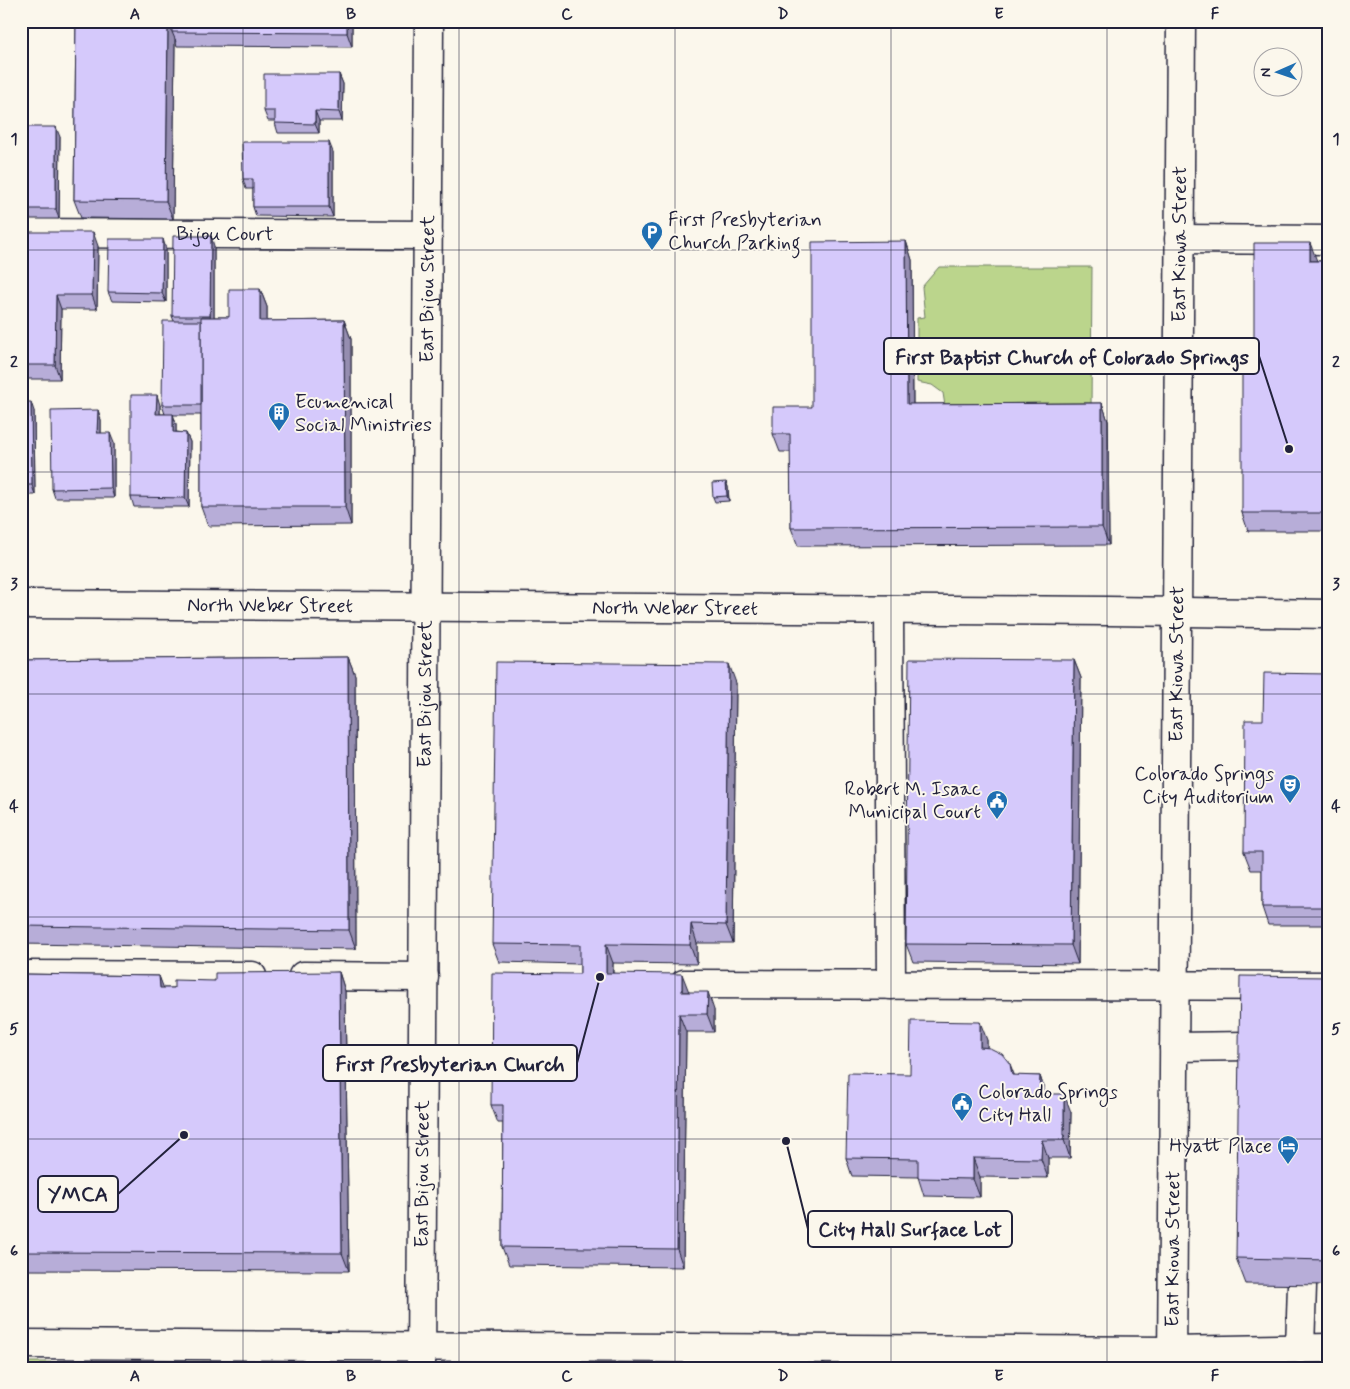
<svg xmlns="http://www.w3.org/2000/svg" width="1350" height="1389" viewBox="0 0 1350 1389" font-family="Mynerve,sans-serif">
<rect width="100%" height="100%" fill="#fbf7ec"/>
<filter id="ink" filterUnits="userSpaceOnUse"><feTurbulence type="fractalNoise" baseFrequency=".02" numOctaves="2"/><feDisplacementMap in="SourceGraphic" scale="10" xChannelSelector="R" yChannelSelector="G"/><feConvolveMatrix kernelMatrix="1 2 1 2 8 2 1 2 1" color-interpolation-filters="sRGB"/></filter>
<g filter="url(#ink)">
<!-- green -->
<g fill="#bbd58c" stroke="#6e7c64">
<polygon points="939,267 1092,267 1091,410 945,406 943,393 932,385 917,382 917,318 925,317 922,287"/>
<polygon points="21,1362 326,1362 340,1368 21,1368"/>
</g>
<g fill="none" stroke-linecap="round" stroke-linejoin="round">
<!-- minor casing -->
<g stroke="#22223b" stroke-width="31">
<g id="minor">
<path id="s1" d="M 21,233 L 428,235"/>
<polyline points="1179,239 1329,240"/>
<path id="s2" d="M 21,604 L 1108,611 L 1329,614"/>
<polyline points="889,610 891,985"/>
<polyline points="21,975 252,976"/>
<polyline points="303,976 424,977"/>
<polyline points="684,984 1329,986"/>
<polyline points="1174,1047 1249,1046"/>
<polyline points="1300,1349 1302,1285"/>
</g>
</g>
<!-- major casing -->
<g stroke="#22223b" stroke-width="31">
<g id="major">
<polyline points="21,1344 1172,1351 1329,1348"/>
<path id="s3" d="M 421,1368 L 429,21"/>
<path id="s4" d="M 1172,1368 L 1181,21"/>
</g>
</g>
<!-- minor -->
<use href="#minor" stroke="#fbf7ec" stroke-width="28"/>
<!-- major -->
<use href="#major" stroke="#fbf7ec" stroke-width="28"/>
</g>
<!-- wall -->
<g fill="#b7add8" stroke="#22223b">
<polygon points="76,21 352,21 352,47 177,46 175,39 173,219 81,218 74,200"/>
<polygon points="339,74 343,84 342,121 319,121 319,133 278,133 275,123 275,121 268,121 264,111"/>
<polygon points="21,127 60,137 59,219 29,219 26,209 26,193 21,193"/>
<polygon points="333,152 333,217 256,216 253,207 253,189 246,189 243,179"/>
<polygon points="21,232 98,246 97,309 61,309 60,379 21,379"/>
<polygon points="906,241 912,260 913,404 1102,403 1108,421 1109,545 798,546 791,528 791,452 780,452 773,434 812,407"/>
<polygon points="214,246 214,317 229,317 260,289 267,307 267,321 344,320 351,339 351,525 208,526 201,507 201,415 173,415 176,424 176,432 186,433 190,442 189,507 134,507 131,497 160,405 160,414 165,414 162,405 174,321 172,316"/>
<polygon points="166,249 166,302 112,301 108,292"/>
<polygon points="1316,261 1329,261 1329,531 1248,531 1242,513 1254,348"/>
<polygon points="21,402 34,411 35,495 21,495"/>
<polygon points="98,410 101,420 101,433 114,443 114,498 55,498 52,489"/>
<polygon points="726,482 728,487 729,501 715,502 713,497"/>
<polygon points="348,657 355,675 356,949 21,944 21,660"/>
<polygon points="1074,660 1081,678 1078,964 913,962 906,944"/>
<polygon points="1329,674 1329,925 1268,925 1262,907 1262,870 1251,870 1244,852 1263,720"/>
<polygon points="736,683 733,943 697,943 697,964 613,963 613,973 688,992 714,1010 714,1032 686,1032 683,1267 509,1265 502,1247 503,1123 498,1123 491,1105 580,974 580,964 499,962 492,944"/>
<polygon points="339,972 345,991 349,1271 24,1270 21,1264 21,974 159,976 163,988 174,988 215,981"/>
<polygon points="1329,977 1329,1285 1246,1284 1236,1258"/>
<polygon points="987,1040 987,1048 1014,1076 1040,1076 1046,1094 1071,1112 1070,1158 1048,1158 1048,1178 980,1177 980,1197 924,1196 918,1177 852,1176 846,1158 910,1074"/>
</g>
<!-- shaded-wall -->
<g fill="#958db0" stroke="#22223b">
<polygon points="168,21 175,21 172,32 175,39 173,219 166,201"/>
<polygon points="347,21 352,21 352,47 347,33"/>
<polygon points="339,74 343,84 342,121 339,112"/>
<polygon points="315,111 319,121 319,133 315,124"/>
<polygon points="56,127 60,137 59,219 56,209"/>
<polygon points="329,142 333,152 333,217 329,207"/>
<polygon points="93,232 98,246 97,309 92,295"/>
<polygon points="211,236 214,246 214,325 210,316"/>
<polygon points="163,239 166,249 166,302 162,293"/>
<polygon points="906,241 912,260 913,422 907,404"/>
<polygon points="1310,243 1317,261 1310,261"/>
<polygon points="260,289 267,307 267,339 260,321"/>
<polygon points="56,295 61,309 60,379 55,365"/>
<polygon points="344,320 351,339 351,525 345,507"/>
<polygon points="157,395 160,405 160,424 156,414"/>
<polygon points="31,402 34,411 35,495 32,485"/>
<polygon points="1102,403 1108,421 1109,545 1102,527"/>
<polygon points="98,410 101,420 101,443 97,433"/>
<polygon points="173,414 176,424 176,442 173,432"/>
<polygon points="110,433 114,443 114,498 111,488"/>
<polygon points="186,433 190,442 189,507 185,498"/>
<polygon points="726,482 728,487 729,501 727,496"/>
<polygon points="348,657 355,675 356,949 349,930"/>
<polygon points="1074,660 1081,678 1078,964 1071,945"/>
<polygon points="729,664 736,683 733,943 726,925"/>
<polygon points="691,924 697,943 697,964 690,945"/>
<polygon points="606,944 613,963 612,991 606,973"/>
<polygon points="339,972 345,991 349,1271 342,1253"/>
<polygon points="682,974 689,992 682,992"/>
<polygon points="159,976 166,994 160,988"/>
<polygon points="708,992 714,1010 714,1032 707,1014"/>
<polygon points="679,1014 686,1032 683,1267 677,1249"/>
<polygon points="980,1022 987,1040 987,1066 980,1047"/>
<polygon points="1010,1064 1017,1082 1012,1075"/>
<polygon points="1040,1076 1046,1095 1039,1094"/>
<polygon points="1064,1094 1071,1112 1070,1158 1064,1140"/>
<polygon points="1042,1140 1048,1158 1048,1178 1041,1159"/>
<polygon points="973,1158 980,1177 980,1197 973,1179"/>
</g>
<!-- building -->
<g fill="#d5c9fb" stroke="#22223b">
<polygon points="76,21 168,21 166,201 74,200"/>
<polygon points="172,21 347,21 347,33 172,32"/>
<polygon points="264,74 339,74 339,112 315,111 315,124 275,123 275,111 264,111"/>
<polygon points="21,127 56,127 56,209 26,209 26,183 21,183"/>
<polygon points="242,142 329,142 329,207 253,207 253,179 243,179"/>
<polygon points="21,232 93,232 92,295 56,295 55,365 21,365"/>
<polygon points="173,236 211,236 210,316 172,316"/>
<polygon points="109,239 163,239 162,293 108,292"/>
<polygon points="906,241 907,404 1102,403 1102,527 791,528 790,434 773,434 773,407 812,407 812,242"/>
<polygon points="1254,243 1310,243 1310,261 1329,261 1329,513 1242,513 1242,348 1254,348"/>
<polygon points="229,289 260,289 260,321 344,320 345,507 201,507 201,317 229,317"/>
<polygon points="163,321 201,321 201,405 162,405"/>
<polygon points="131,395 157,395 156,414 173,414 173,432 186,433 185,498 131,497"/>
<polygon points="21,402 31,402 32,485 21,485"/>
<polygon points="98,410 97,433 110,433 111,488 52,489 51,411"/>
<polygon points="726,482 727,496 713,497 712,483"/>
<polygon points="348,657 349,930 21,926 21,660"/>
<polygon points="909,659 1074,660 1071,945 906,944"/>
<polygon points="496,662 729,664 726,925 691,924 690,945 606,944 606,973 682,974 682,992 708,992 707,1014 679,1014 677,1249 502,1247 503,1105 491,1105 492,973 580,974 580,945 492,944"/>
<polygon points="1264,673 1329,674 1329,907 1262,907 1262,852 1244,852 1245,720 1263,720"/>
<polygon points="339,972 342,1253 21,1252 21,974 159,976 160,988 174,988 174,980 215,981 215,973"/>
<polygon points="1240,976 1329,977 1329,1260 1236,1258"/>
<polygon points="911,1021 980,1022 980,1047 990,1048 1002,1054 1010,1064 1012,1075 1040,1076 1039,1094 1064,1094 1064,1140 1042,1140 1041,1159 973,1158 973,1179 918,1178 918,1159 846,1158 848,1073 910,1074"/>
</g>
</g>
<!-- grid -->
<path fill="none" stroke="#22223b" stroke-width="1" stroke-opacity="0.55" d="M 243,21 L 243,1368M 459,21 L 459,1368M 675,21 L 675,1368M 891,21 L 891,1368M 1107,21 L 1107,1368M 21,250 L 1329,250M 21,472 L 1329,472M 21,694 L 1329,694M 21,917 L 1329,917M 21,1139 L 1329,1139"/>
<!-- icons -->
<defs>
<g id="parking-pin" transform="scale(1.125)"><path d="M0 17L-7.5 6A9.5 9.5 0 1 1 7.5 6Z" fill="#1f6fb2" stroke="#fbf7ec"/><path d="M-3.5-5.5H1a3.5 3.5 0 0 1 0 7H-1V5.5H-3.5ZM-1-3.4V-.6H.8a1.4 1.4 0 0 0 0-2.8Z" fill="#fff"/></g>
<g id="building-pin" transform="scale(1.125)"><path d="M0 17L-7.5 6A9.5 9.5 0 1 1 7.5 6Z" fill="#1f6fb2" stroke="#fbf7ec"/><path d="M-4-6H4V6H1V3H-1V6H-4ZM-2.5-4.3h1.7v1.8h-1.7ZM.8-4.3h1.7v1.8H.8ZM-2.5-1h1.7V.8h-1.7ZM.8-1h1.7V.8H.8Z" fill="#fff"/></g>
<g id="theatre-pin" transform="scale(1.125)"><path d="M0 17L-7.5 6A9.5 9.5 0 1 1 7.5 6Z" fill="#1f6fb2" stroke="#fbf7ec"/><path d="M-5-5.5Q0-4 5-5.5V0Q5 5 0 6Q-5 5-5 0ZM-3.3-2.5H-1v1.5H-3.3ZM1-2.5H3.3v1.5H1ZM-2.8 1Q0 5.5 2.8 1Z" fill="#fff"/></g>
<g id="civic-pin" transform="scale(1.125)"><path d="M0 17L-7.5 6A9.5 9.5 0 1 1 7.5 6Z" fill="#1f6fb2" stroke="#fbf7ec"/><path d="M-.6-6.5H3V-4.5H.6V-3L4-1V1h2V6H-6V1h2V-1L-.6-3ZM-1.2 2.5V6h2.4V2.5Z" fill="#fff"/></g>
<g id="hotel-pin" transform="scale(1.125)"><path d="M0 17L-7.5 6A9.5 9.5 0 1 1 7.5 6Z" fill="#1f6fb2" stroke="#fbf7ec"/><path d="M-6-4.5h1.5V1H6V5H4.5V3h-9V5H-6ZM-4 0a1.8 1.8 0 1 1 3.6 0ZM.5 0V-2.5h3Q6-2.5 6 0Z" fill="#fff"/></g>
</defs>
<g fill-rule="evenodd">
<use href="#parking-pin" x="652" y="232"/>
<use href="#building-pin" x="279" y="413"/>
<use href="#theatre-pin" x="1290" y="785"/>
<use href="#civic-pin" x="997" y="801"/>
<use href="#civic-pin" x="962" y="1103"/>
<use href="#hotel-pin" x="1288" y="1146"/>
</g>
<g text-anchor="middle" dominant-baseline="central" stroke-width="4" stroke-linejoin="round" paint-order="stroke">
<!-- poi labels -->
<g font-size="20" fill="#22223b" stroke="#fbf7ec" text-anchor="start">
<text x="668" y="220">First Presbyterian<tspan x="668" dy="23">Church Parking</tspan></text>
<text x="295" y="402">Ecumenical<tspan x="295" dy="23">Social Ministries</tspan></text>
<text x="1274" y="774" text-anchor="end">Colorado Springs<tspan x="1274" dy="23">City Auditorium</tspan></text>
<text x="981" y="789" text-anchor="end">Robert M. Isaac<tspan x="981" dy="23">Municipal Court</tspan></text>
<text x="978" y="1092">Colorado Springs<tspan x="978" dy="23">City Hall</tspan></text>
<text x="1272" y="1146" text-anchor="end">Hyatt Place</text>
</g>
<!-- street labels -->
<g font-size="20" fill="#22223b" stroke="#fbf7ec">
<text stroke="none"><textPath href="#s1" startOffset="204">Bijou Court</textPath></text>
<text stroke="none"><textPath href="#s4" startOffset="1124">East Kiowa Street</textPath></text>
<text stroke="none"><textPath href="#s3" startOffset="1079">East Bijou Street</textPath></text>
<text stroke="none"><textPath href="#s2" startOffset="249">North Weber Street</textPath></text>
<text stroke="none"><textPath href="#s2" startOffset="654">North Weber Street</textPath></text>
<text stroke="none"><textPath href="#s4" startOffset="704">East Kiowa Street</textPath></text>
<text stroke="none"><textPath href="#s3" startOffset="674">East Bijou Street</textPath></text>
<text stroke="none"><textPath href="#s3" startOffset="194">East Bijou Street</textPath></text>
<text stroke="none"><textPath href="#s4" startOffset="119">East Kiowa Street</textPath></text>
</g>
</g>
<!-- callouts -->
<path fill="none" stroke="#22223b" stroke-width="2" d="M1289 449L1259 356M600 977L577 1063M184 1135L118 1194M786 1141L808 1229"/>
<g fill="#22223b" stroke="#fbf7ec" stroke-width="2">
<circle cx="1289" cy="449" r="5"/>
<circle cx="600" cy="977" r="5"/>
<circle cx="184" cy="1135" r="5"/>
<circle cx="786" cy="1141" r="5"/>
</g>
<g fill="#fbf7ec" stroke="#22223b" stroke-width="2">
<rect x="884" y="338" width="375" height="36" rx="5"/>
<rect x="323" y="1045" width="254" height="36" rx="5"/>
<rect x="38" y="1176" width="80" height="36" rx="5"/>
<rect x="808" y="1211" width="204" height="36" rx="5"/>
</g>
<g font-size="21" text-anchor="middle" font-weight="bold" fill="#22223b">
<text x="1072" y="364">First Baptist Church of Colorado Springs</text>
<text x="450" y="1071">First Presbyterian Church</text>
<text x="78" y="1201">YMCA</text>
<text x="910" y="1236">City Hall Surface Lot</text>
</g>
<!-- margin -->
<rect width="1350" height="1389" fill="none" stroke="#fbf7ec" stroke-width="55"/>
<!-- north arrow -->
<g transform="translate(1278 72) rotate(268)"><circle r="24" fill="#fbf7ec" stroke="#a4a2a5"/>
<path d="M0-4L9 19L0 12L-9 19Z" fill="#1f6fb2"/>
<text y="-8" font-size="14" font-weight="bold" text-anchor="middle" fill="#22223b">N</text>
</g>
<rect x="28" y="28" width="1294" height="1334" fill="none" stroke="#22223b" stroke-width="2"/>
<g font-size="16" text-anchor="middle" font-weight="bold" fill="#22223b">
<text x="135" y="19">A</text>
<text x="351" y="19">B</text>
<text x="567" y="19">C</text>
<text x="783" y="19">D</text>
<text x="999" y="19">E</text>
<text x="1215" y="19">F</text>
<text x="14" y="144">1</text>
<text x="1336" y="144">1</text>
<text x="14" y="367">2</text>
<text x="1336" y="367">2</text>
<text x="14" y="589">3</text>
<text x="1336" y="589">3</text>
<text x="14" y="811">4</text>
<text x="1336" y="811">4</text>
<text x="14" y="1034">5</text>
<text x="1336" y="1034">5</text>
<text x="14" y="1256">6</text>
<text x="1336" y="1256">6</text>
<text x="135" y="1381">A</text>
<text x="351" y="1381">B</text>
<text x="567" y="1381">C</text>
<text x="783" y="1381">D</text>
<text x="999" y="1381">E</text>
<text x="1215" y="1381">F</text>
</g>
</svg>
